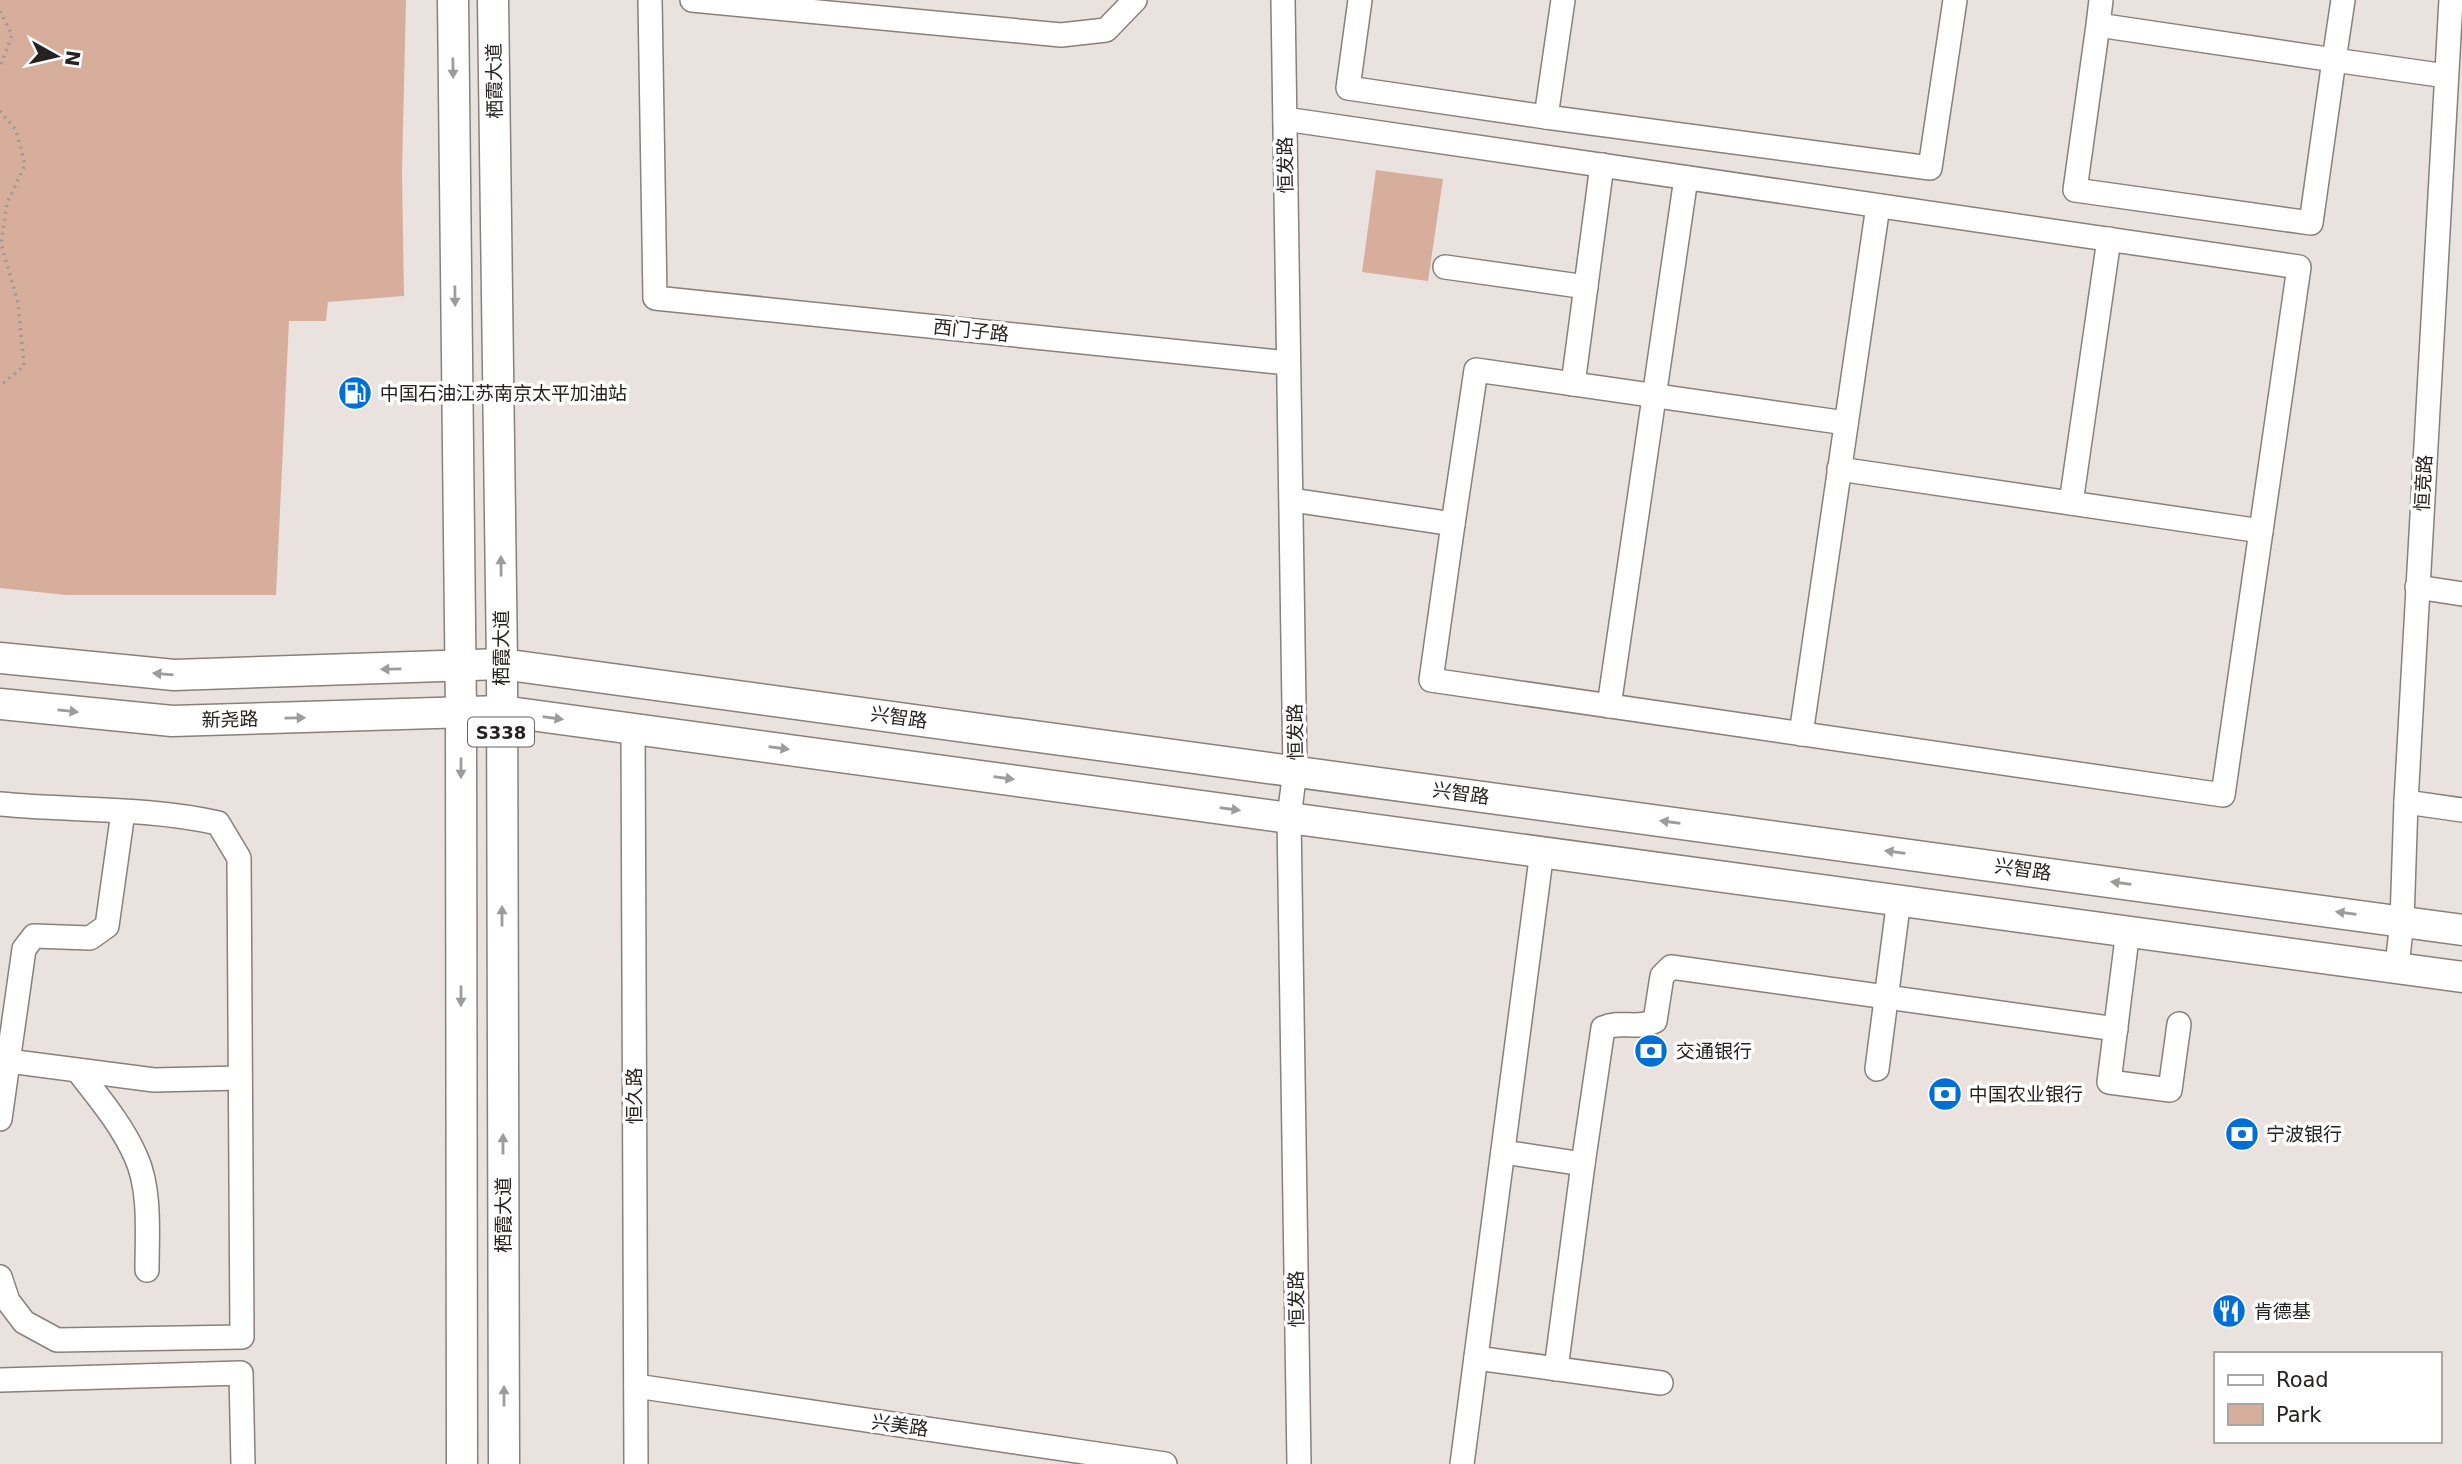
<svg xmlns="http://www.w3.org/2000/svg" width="2462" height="1464" viewBox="0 0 2462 1464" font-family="'DejaVu Sans','Noto Sans SC',sans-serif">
<rect width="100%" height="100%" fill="#eae2de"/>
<!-- green -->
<g fill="#d7ae9c">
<polygon points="0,0 406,0 402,172 404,296 328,302 326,321 289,321 276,595 66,595 0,588"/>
<polygon points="1376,170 1443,179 1428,281 1362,272"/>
</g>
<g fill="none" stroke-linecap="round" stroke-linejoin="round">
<!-- minor casing -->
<g stroke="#87807c" stroke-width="26">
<g id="minor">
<polyline points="650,0 655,298 1288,363"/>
<polyline points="692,0 1061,35 1106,30 1135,0"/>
<polyline points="1283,0 1295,771 1289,817 1299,1464"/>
<polyline points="1360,0 1348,88 1546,117"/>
<polyline points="1563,0 1546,117 1930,168 1955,0"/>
<polyline points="2343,0 2334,60 2446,76"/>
<polyline points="2098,25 2334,60 2311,223 2075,190 2098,25 2101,0"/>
<polyline points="1285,119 2299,267 2223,795 1431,680 1453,524 1292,500"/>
<polyline points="1445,267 1586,287"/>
<polyline points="1573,384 1602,165"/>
<polyline points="1839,469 2261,531"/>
<polyline points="2071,503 2109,239"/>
<polyline points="1453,524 1476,370 1846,423"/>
<polyline points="2417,587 2462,594"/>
<polyline points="1609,706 1686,178"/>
<polyline points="633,728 636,1464"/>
<polyline points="1801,734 1878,206"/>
<polyline points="2406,802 2462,810"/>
<path d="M 0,804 C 72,811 147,807 218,823 L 239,858 L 242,1337 L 57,1340 L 24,1322 L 8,1301 L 0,1277"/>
<polyline points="2128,930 2109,1082 2170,1090 2179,1024"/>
<polyline points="2397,966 2402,921 2406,802 2451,0"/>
<polyline points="0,1060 154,1080 240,1078"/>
<polyline points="1877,1069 1899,899"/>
<path d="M 78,1071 C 99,1098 122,1125 136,1157 C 151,1190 147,1235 147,1270"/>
<polyline points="0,1119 24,949 34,936 90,938 107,926 123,812"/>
<path d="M 1503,1152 L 1583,1164 L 1603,1028 C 1621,1020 1637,1030 1655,1021 L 1662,976 L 1671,967 L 2116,1029"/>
<polyline points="1476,1358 1661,1383"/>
<polyline points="1556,1369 1583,1164"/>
<polyline points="0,1380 241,1373 243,1464"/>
<polyline points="636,1386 1165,1464"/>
<polyline points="1462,1464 1542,851"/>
</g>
</g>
<!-- major casing -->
<g stroke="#87807c" stroke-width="33">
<g id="major">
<polyline points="453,0 461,714 462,1464"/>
<polyline points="493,0 502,664 504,1464"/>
<polyline points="0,658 174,675 502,664 2462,930"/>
<polyline points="0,704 172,721 501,711 2462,977"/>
</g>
</g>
<!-- path -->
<g stroke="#9e9895" stroke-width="3.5" stroke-dasharray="2 5" stroke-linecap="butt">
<polyline points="0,11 12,35 0,67"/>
<polyline points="0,111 16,130 25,165 7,203 1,243 18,303 24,366 0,386"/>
</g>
<!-- minor -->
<use href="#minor" stroke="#fff" stroke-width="23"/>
<!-- major -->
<use href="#major" stroke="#fff" stroke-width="30"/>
</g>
<!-- one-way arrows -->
<defs><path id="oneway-solid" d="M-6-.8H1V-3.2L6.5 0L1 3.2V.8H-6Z" transform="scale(1.75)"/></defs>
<g fill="#9d9c9b">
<use href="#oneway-solid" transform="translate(453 68) rotate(89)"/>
<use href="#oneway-solid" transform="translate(455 296) rotate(89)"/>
<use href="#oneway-solid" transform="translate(501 566) rotate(-91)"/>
<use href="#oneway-solid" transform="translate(391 669) rotate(179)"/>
<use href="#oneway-solid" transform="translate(163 674) rotate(-175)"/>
<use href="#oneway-solid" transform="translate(68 711) rotate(6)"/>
<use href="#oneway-solid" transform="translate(295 718) rotate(-1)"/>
<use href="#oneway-solid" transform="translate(553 718) rotate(8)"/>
<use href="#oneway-solid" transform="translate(779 748) rotate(8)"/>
<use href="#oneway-solid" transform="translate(461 768) rotate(90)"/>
<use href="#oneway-solid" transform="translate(1004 778) rotate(8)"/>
<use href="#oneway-solid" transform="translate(1230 809) rotate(8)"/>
<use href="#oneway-solid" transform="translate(1670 822) rotate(-172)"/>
<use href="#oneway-solid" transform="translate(1895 852) rotate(-172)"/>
<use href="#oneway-solid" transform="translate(2121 883) rotate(-172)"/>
<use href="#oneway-solid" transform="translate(2346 913) rotate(-172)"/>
<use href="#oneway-solid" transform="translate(502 916) rotate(-90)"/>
<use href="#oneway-solid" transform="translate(461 996) rotate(90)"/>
<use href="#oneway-solid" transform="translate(503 1144) rotate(-90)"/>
<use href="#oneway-solid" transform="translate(504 1396) rotate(-90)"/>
</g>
<!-- icons -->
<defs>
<g id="fuel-disc" transform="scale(1.75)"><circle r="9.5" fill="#0070d7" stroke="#fff"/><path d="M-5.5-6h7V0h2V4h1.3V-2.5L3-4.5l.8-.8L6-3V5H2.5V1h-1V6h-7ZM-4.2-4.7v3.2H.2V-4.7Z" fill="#fff"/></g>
<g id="bank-disc" transform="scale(1.75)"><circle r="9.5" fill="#0070d7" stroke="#fff"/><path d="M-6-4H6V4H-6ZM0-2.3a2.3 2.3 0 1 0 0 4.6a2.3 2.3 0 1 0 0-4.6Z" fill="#fff"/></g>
<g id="restaurant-disc" transform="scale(1.75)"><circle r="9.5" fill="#0070d7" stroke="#fff"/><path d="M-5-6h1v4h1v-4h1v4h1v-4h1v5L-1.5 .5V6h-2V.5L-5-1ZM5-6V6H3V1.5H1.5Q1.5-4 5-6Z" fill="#fff"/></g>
</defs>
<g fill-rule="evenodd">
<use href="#fuel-disc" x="355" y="393"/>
<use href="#bank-disc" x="1651" y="1051"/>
<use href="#bank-disc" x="1945" y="1094"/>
<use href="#bank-disc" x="2242" y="1134"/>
<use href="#restaurant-disc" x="2229" y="1311"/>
</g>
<g text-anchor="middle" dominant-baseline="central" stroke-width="7" stroke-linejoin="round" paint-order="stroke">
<!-- shield labels -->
<rect fill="#fff" stroke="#666464" stroke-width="2" x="468" y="717.5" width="66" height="29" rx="5"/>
<g font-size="18" font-weight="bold" fill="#252221">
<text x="501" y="732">S338</text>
</g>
<!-- street labels -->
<g font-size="19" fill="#252221" stroke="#fff">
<text transform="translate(494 81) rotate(-91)">栖霞大道</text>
<text transform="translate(1285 165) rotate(-91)">恒发路</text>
<text transform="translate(971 330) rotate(6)">西门子路</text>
<text transform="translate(2423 483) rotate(-87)">恒竞路</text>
<text transform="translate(501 648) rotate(-90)">栖霞大道</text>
<text transform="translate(899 717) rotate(8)">兴智路</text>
<text transform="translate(230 719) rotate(-1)">新尧路</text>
<text transform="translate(1295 732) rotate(-91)">恒发路</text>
<text transform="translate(1461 793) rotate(8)">兴智路</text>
<text transform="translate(2023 869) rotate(8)">兴智路</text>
<text transform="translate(634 1096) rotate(-90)">恒久路</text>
<text transform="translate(503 1215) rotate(-90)">栖霞大道</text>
<text transform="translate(1296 1299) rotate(-91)">恒发路</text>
<text transform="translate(900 1425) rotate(8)">兴美路</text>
</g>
<!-- poi labels -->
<g font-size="19" fill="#252221" stroke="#fff" text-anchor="start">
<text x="380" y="393">中国石油江苏南京太平加油站</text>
<text x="1676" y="1051">交通银行</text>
<text x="1969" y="1094">中国农业银行</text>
<text x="2266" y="1134">宁波银行</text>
<text x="2254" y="1311">肯德基</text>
</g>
</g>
<!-- legend -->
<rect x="2214" y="1352" width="228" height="91" fill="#ffffff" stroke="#a8a7a6" stroke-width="2"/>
<rect x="2228" y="1375" width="35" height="10" fill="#ffffff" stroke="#a8a7a6" stroke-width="2"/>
<text x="2276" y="1387" font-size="21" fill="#252221">Road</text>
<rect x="2228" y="1404" width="35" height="21" fill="#d7ae9c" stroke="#a8a7a6" stroke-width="2"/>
<text x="2276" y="1422" font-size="21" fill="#252221">Park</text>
<!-- north arrow -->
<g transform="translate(56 56) rotate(98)" stroke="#ffffff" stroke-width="5" paint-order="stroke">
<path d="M0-5L12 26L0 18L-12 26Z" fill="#252221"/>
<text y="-10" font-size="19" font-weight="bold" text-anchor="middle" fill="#252221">N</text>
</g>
</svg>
